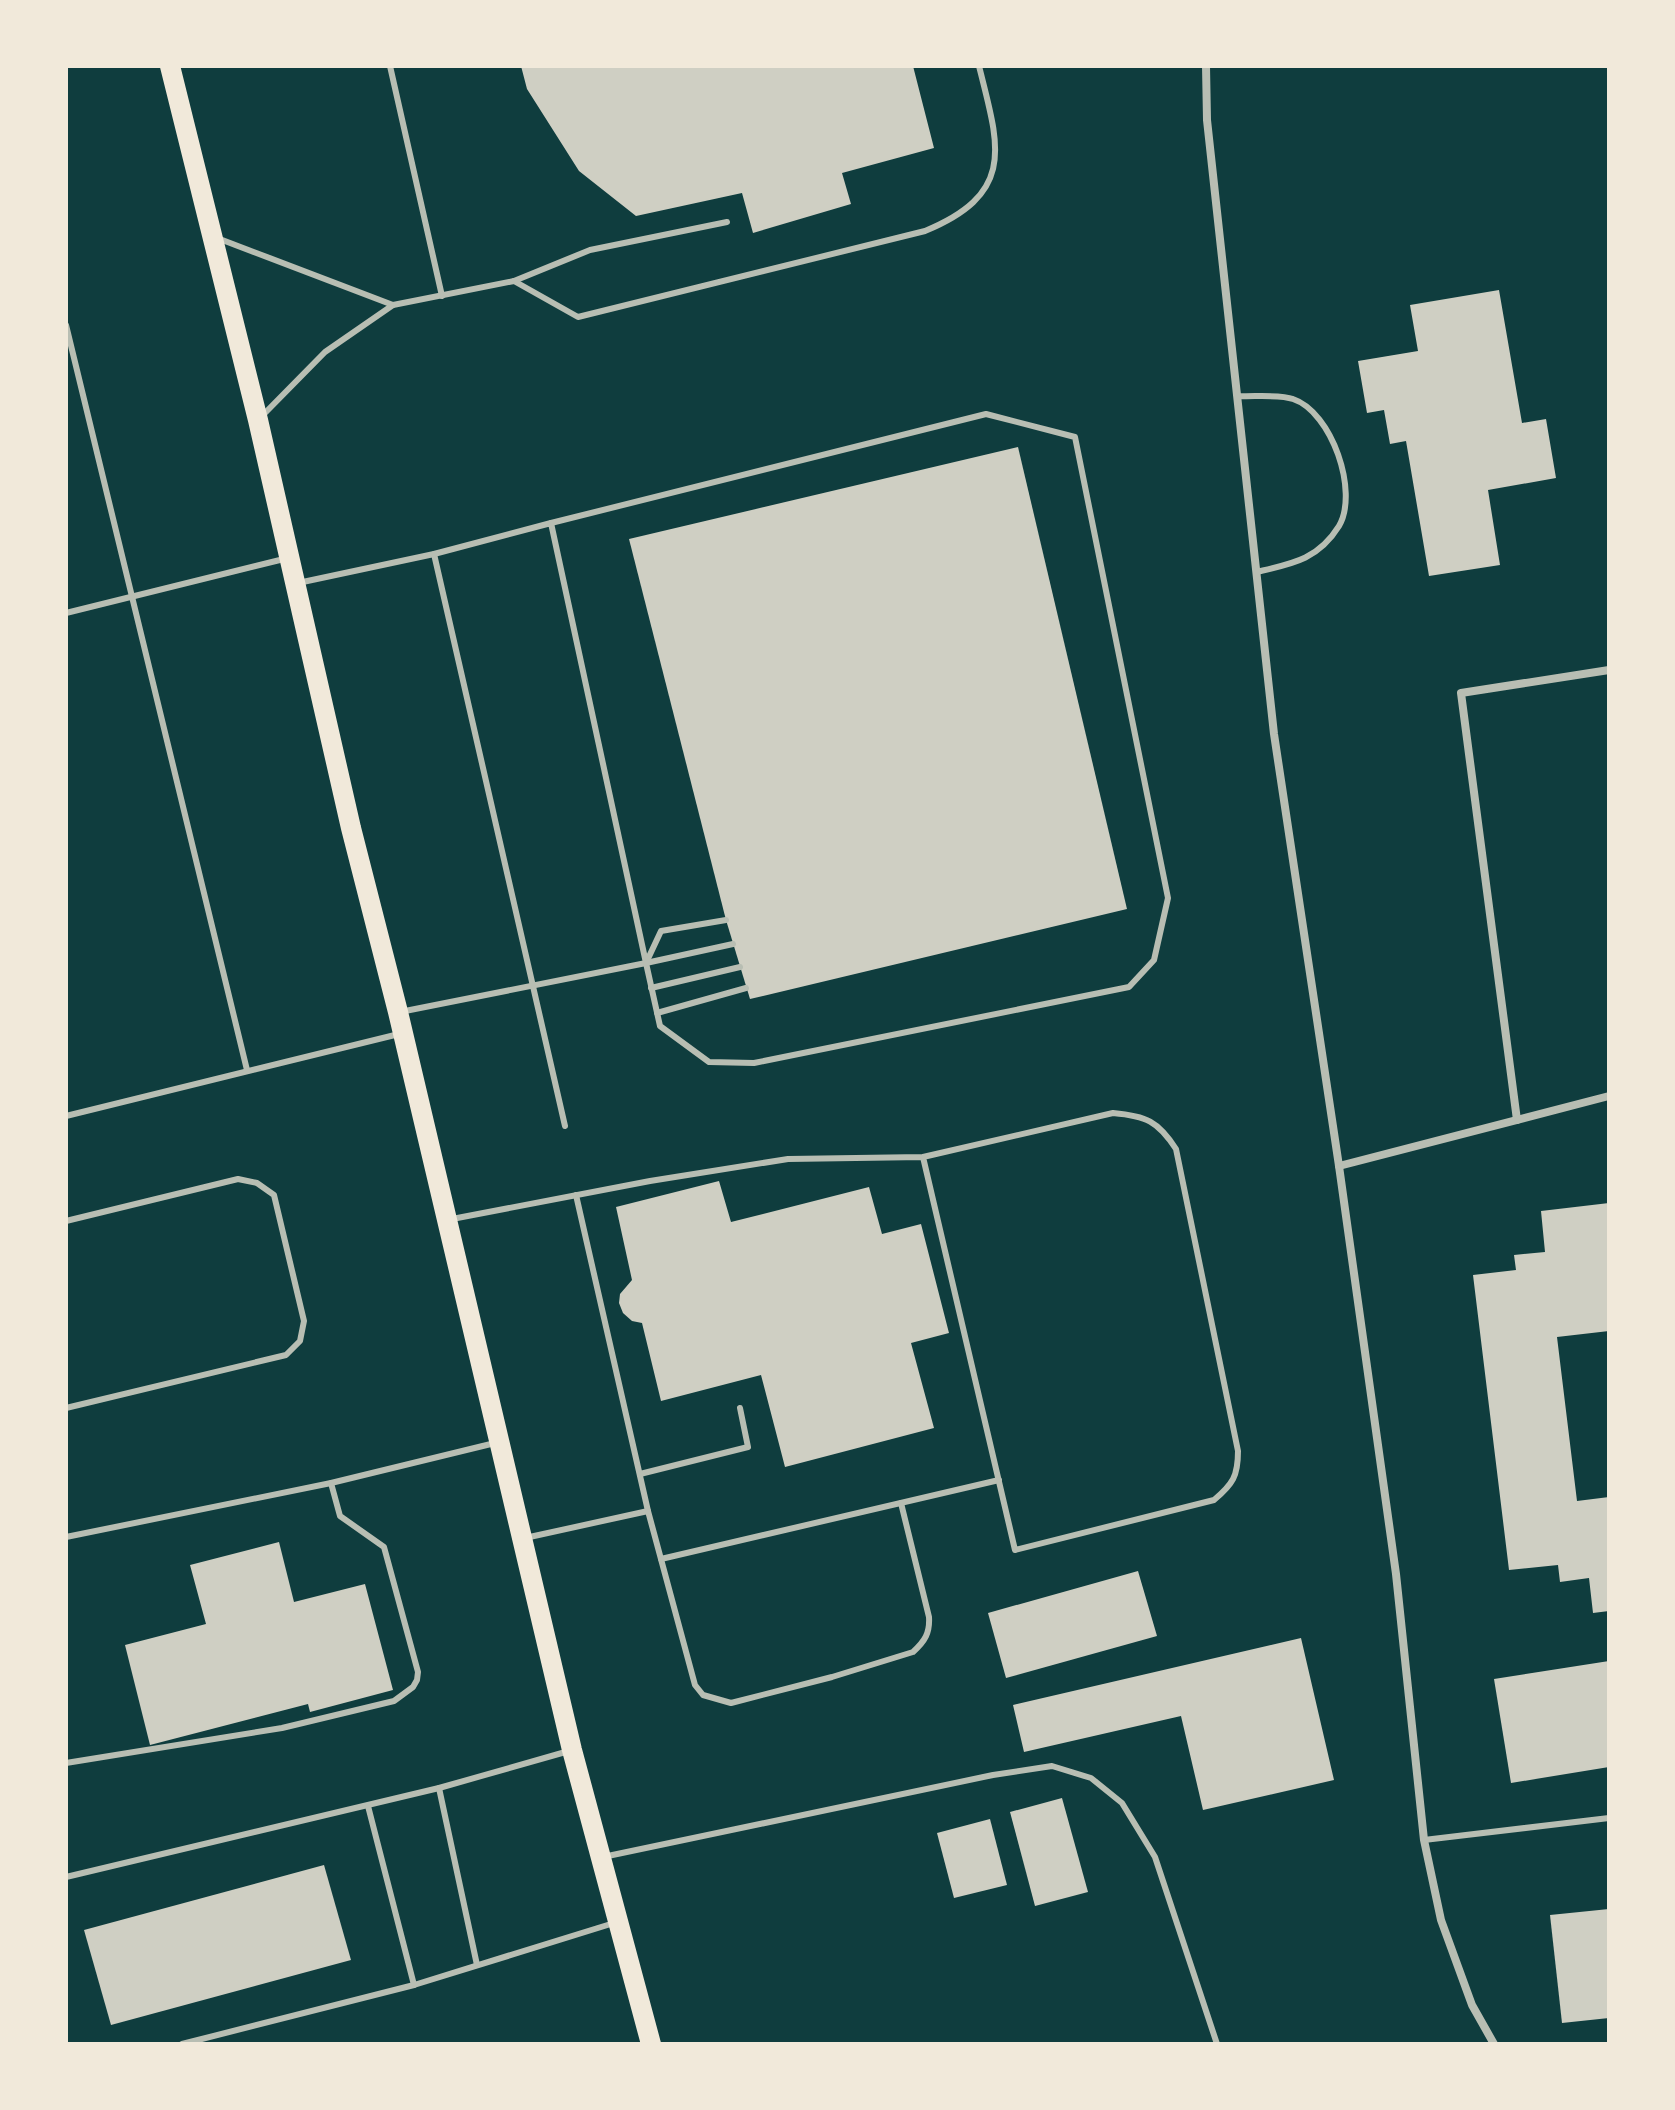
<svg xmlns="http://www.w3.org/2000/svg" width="1675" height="2110" viewBox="0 0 1675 2110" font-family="Roboto,sans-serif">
<rect width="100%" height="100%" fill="#0f3d3e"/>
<!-- building -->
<g fill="#cfcfc3">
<polygon points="521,66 913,66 934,148 842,173 851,204 753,233 742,193 636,216 579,171 527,89"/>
<polygon points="1499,290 1522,423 1546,419 1556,478 1488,490 1500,565 1429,576 1406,441 1390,444 1384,410 1367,413 1358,361 1418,351 1410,305"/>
<polygon points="1018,447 1127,909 750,999 726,920 629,539"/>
<polygon points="719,1181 731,1222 869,1187 882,1234 921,1224 949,1333 911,1343 934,1428 785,1467 761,1375 661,1401 642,1323 632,1321 623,1313 619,1303 620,1294 632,1280 616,1207"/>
<polygon points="1609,1203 1609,1331 1557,1337 1577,1501 1609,1497 1609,1611 1593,1613 1589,1578 1560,1582 1558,1565 1509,1570 1473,1275 1516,1270 1514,1255 1545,1252 1541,1211"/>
<polygon points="279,1542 294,1602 365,1584 393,1690 310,1712 308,1704 150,1745 125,1645 206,1624 190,1565"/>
<polygon points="1138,1571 1157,1636 1006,1678 988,1613"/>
<polygon points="1301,1638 1334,1780 1203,1810 1181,1716 1024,1752 1013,1705"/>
<polygon points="1609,1661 1609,1767 1511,1783 1494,1679"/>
<polygon points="1062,1798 1088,1892 1035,1906 1010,1812"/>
<polygon points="990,1819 1007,1885 954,1898 937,1833"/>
<polygon points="324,1865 351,1960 111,2025 84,1930"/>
<polygon points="1609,1909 1609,2018 1562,2023 1550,1915"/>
</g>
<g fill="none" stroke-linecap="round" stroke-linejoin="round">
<!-- service -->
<g stroke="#b8beb3" stroke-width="6">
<polyline points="390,66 442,296"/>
<polyline points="217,238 393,305"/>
<polyline points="514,281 590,250 727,222"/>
<polyline points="66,325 247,1070"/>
<path d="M 1237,396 C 1252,397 1280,394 1293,399 C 1332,412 1359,492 1339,526 C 1318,560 1291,564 1256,572"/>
<path d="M 262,416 L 325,352 L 393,305 L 514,281 L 578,317 L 925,231 C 1017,193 999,146 979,66"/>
<polyline points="551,523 986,414 1075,437 1168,898 1154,960 1129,987 754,1063 709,1062 660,1026 646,963 661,931 726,920"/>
<polyline points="434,554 565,1126"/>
<polyline points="298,583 434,554 551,523 646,963 400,1012"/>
<polyline points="66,613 288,558"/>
<polyline points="646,963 733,944"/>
<polyline points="651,988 740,967"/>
<polyline points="657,1013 746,988"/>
<polyline points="66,1116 399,1034"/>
<path d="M 576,1195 L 648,1511 L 695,1685 L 703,1695 L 731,1703 L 832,1677 L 913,1652 C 925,1641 930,1633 929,1617 L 901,1503"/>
<path d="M 452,1219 L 650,1181 L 788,1159 L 923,1157 L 1113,1113 C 1146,1116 1158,1121 1176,1149 L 1238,1451 C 1238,1476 1233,1484 1214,1500 L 1015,1550 L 923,1157"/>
<polyline points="66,1221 238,1179 257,1183 274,1195 304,1321 300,1341 286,1355 66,1408"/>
<polyline points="640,1474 748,1447 740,1408"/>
<polyline points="66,1537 331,1483 495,1443"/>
<polyline points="525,1538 648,1511"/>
<polyline points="661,1559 999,1480"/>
<polyline points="66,1763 282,1728 394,1701 413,1687 417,1680 418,1672 384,1547 340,1516 331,1483"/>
<polyline points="439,1788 477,1965"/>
<polyline points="368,1806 414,1985"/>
<polyline points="1424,1840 1609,1818"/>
<polyline points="603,1857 993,1775 1052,1766 1091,1778 1122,1803 1155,1857 1217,2044"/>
<polyline points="66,1877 439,1788 569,1751"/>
<polyline points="182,2044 414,1985 614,1923"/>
</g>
<!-- minor -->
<g stroke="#b8beb3" stroke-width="8">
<polyline points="1206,66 1207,120 1274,734 1339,1166 1396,1574 1424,1840 1441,1920 1472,2005 1494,2044"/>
<polyline points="1517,1120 1461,693 1609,670"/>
<polyline points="1339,1166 1609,1096"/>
</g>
<!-- primary -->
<polyline stroke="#f1e9da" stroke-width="20" points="170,66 258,420 351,828 398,1012 572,1750 651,2044"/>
</g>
<!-- border -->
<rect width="1675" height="2110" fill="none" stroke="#f1e9da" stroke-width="136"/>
</svg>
